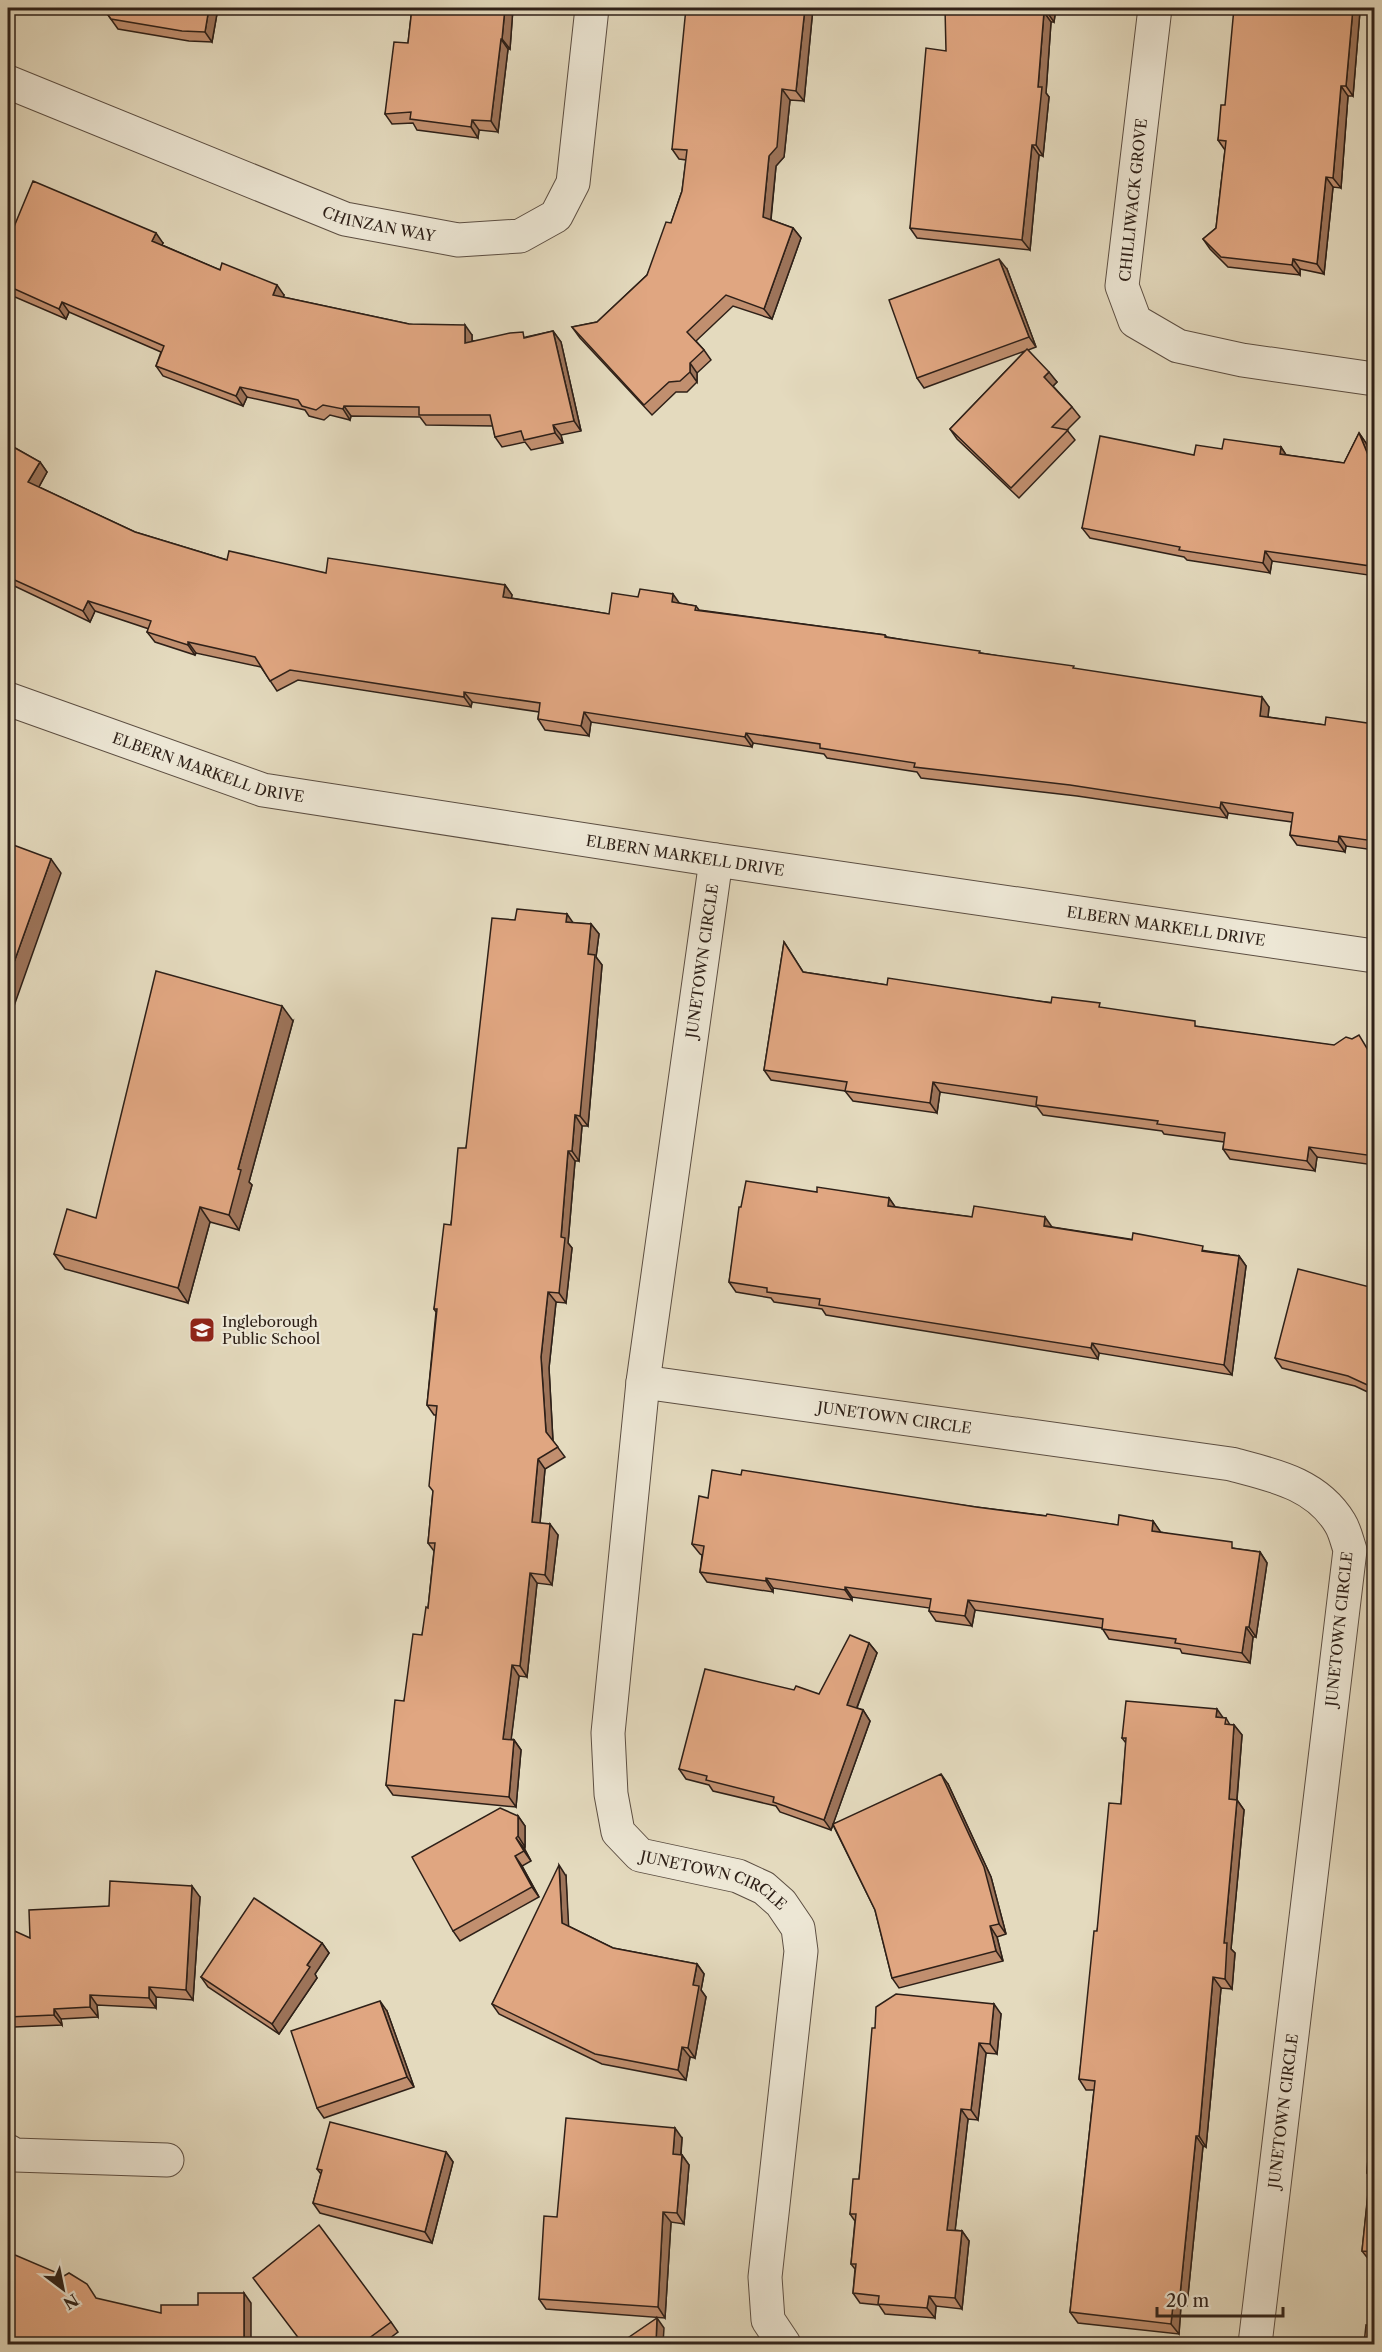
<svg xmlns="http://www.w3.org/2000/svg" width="1382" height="2352" viewBox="0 0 1382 2352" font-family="'Libre Caslon Text',serif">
<rect width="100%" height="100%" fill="#e4dabe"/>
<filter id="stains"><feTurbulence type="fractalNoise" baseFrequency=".00333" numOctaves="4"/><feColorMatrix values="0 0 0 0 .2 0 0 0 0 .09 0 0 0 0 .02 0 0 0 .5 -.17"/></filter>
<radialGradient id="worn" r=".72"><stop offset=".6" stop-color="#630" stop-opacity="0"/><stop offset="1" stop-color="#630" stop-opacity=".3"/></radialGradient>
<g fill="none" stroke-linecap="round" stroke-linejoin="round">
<!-- minor casing -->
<g stroke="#5c4e42" stroke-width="35">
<g id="minor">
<polyline points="1155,8 1122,286 1135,321 1178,346 1242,360 1374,379"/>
<path id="s1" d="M 8,82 L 345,219 L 458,240 L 520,236 L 556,216 L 573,183 L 592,8"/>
<path id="s2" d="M 716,860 L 643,1382 L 608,1733 L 611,1794 L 618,1832 L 640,1855 L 738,1876 L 764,1888 L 781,1903 L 798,1928 L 801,1951 L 765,2277 L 768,2320 L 784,2344"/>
<path id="s3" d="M 643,1382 L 1231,1464 C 1272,1475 1316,1483 1340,1523 C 1345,1531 1347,1541 1350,1550 L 1255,2344"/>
<polyline points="8,2151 15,2155 167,2160"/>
</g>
</g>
<!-- tertiary casing -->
<g stroke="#5c4e42" stroke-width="35">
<g id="tertiary">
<path id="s4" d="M 8,699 L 263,790 L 716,860 L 1374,956"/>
</g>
</g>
<!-- minor -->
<use href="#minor" stroke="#ede7d5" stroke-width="33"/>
<!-- tertiary -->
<use href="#tertiary" stroke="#ede7d5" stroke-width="33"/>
</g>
<!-- wall -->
<g fill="#c18f6f" stroke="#2e2018" stroke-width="1.5">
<polygon points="103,8 218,8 212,42 189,41 118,29"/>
<polygon points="412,8 513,8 510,49 508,49 498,132 479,130 478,138 417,130 413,123 392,124 385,114 408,43"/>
<polygon points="813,8 804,101 790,100 784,157 776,166 771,220 793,228 801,238 772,319 733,306 696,341 704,350 711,360 697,373 697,382 687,392 676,392 652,415 580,338 572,327 597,322 647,275 671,223 682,191 686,160 679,159 672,149"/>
<polygon points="1056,8 1054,22 1051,22 1046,93 1049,97 1043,156 1039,155 1030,250 917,238 910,228 946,51"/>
<polygon points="1360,11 1353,96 1348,96 1341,188 1333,187 1324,274 1300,269 1300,275 1228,267 1210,249 1203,239 1216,228 1225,150 1218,140 1225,105"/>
<polygon points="13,229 163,243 162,245 220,270 284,295 283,297 409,324 472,335 472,341 526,337 553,331 561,342 581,431 561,435 563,443 531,450 525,442 502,447 495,437 493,426 426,425 420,417 351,416 350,420 330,415 324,420 309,416 305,410 247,397 243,406 163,376 156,366 161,352 69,312 66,319 8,294 8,232"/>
<polygon points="1007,269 1036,347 1028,350 1057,382 1053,386 1072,407 1080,417 1067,430 1075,440 1019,498 957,439 950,429 1025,351 924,388 917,378"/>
<polygon points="1359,433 1366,443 1374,462 1374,587 1368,578 1369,575 1272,561 1270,573 1187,560 1184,557 1090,538 1082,528 1194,455 1222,449 1281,447 1286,455 1344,463"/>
<polygon points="8,444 40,462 47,472 39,487 135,532 227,560 326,573 505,585 512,595 511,598 609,614 679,603 696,606 699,610 885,635 887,637 1075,669 1269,707 1268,717 1325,725 1374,724 1374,850 1346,846 1345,852 1297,845 1290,835 1292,822 1228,813 1227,818 1077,796 921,778 917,772 827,758 824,754 753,743 752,747 591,722 589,736 545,730 538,719 539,712 472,702 471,707 298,680 277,691 261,667 196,653 195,655 155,642 147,632 149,629 95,611 90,622 8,583"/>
<polygon points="567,914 572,923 591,924 599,934 596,957 602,965 588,1126 582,1126 579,1161 575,1161 568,1243 572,1248 566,1303 556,1302 549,1368 553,1441 565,1457 545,1469 540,1523 558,1535 552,1585 537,1583 527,1677 519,1676 511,1739 514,1740 521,1750 516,1807 393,1795 386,1785 404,1701 422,1635 428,1608 434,1551 428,1543 433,1491 436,1415 434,1415 427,1405 436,1312 434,1309 466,1148 515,920"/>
<polygon points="784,942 803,972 887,985 1103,1008 1199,1027 1374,1051 1374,1165 1317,1157 1315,1171 1230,1159 1223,1149 1224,1142 1164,1134 1162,1131 1043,1115 1037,1107 940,1092 937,1113 853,1101 845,1091 771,1080 764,1070"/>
<polygon points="293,1021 249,1182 252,1185 239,1230 210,1222 188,1303 65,1269 54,1254 96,1218"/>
<polygon points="889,1198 895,1207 1052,1227 1239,1256 1246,1266 1232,1375 1099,1353 1098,1359 826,1315 822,1309 774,1302 771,1298 736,1292 729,1282 741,1207"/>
<polygon points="1374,1288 1374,1395 1355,1386 1282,1368 1275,1358"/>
<polygon points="741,1475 976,1507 1118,1525 1153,1521 1160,1532 1237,1549 1260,1552 1267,1563 1256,1637 1253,1637 1250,1663 1182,1653 1180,1649 1109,1639 1102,1628 975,1610 972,1626 936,1621 929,1611 930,1608 852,1597 852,1600 773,1588 773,1592 707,1582 700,1572 702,1555 700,1554 692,1544 708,1498"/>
<polygon points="869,1643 877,1653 857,1708 863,1710 870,1721 833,1824 948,1784 991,1877 1006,1934 997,1937 1003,1961 899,1988 892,1978 875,1910 833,1825 831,1830 780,1812 776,1806 713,1791 709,1785 686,1779 679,1769 794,1690 819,1694"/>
<polygon points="1223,1718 1226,1718 1230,1725 1234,1725 1242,1735 1237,1800 1244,1810 1231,1949 1235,1953 1232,1989 1221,1988 1206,2147 1203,2146 1187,2305 1181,2305 1179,2334 1078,2323 1070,2312 1094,2090 1086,2090 1079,2079 1097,1931 1121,1804 1126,1743 1122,1738"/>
<polygon points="518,1816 525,1826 525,1847 524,1848 531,1861 522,1866 539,1897 460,1941 453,1931"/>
<polygon points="566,1876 568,1926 613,1948 697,1964 704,1974 701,1990 706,1997 695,2058 690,2057 686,2080 602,2064 499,2014 492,2004"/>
<polygon points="200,1897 193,2000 156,1997 156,2008 97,2005 98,2017 61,2019 62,2025 14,2027 8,2018 30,1938 109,1906"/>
<polygon points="322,1943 329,1953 315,1974 317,1978 279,2034 208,1987 201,1977"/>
<polygon points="387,2011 414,2087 324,2118 317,2108"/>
<polygon points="1001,2014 997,2054 986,2053 978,2120 968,2119 955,2230 962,2231 969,2241 962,2309 936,2306 935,2318 885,2314 879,2305 860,2303 853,2293 855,2269 851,2264 855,2221 850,2214 859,2179 875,2028"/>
<polygon points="1374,2070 1374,2262 1370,2261 1362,2251 1370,2177 1367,2173"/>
<polygon points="682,2138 681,2155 682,2155 689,2165 684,2224 671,2222 665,2318 546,2309 539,2299 557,2217"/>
<polygon points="446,2152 453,2162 432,2243 320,2213 313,2203 321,2174 317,2169"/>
<polygon points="391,2322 398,2332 382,2344 302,2344"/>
</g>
<!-- shaded-wall -->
<g fill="#9d745a" stroke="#2e2018" stroke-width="1.5">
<polygon points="209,8 218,8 212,42 205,32"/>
<polygon points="505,8 513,8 510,49 502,39"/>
<polygon points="805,8 813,8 804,101 796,91"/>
<polygon points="1048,8 1056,8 1054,22 1047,12"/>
<polygon points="1353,8 1358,8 1360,11 1353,96 1346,86"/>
<polygon points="1044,12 1051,22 1046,93 1049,97 1043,156 1036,145 1038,87"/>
<polygon points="501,39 508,49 498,132 491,121"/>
<polygon points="1341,86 1348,96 1341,188 1333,178"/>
<polygon points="782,89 790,100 784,157 776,166 770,227 763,217 769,156"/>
<polygon points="472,120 479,130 478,138 471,127"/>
<polygon points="1032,145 1039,155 1030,250 1022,240"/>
<polygon points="1326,177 1333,187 1324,274 1317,264"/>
<polygon points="793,228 801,238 772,319 764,309"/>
<polygon points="156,233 163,243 159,251 152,241"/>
<polygon points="999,259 1007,269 1036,347 1029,337"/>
<polygon points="1293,259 1300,269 1300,275 1292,265"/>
<polygon points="277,285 284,295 280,305 273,295"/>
<polygon points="62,302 69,312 66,319 59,309"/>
<polygon points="465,325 472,335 472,353 465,343"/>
<polygon points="553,331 561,342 581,431 574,421"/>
<polygon points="690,363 697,373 697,382 690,372"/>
<polygon points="1049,372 1057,382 1051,388 1044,377"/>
<polygon points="240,387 247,397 243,406 236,396"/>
<polygon points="344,406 351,416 350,420 343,409"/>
<polygon points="553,425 561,435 563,443 555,433"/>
<polygon points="1359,433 1366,443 1374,463 1371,462"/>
<polygon points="1281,447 1288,458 1280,454"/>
<polygon points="40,462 47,472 36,492 28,482"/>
<polygon points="1265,551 1272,561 1270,573 1263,563"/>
<polygon points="505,585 512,595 510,607 503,597"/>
<polygon points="673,594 680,604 672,602"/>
<polygon points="88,601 95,611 90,622 83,611"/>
<polygon points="188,642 196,653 195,655 188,645"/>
<polygon points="464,692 472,702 471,707 464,697"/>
<polygon points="1262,697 1269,707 1267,726 1260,716"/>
<polygon points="584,712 591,722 589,736 581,726"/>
<polygon points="746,733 753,743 752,747 745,737"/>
<polygon points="1221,802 1228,813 1227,818 1220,808"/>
<polygon points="1339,836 1346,846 1345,852 1338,842"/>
<polygon points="51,859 61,873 8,1023 8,979"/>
<polygon points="567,914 574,924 566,922"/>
<polygon points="591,924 599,934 596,957 602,965 588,1126 580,1116 588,954"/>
<polygon points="282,1006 293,1021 249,1182 252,1185 239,1230 229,1215 238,1169"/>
<polygon points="933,1082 940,1092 937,1113 930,1103"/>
<polygon points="575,1115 582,1126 579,1161 572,1151"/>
<polygon points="1309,1147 1317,1157 1315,1171 1307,1161"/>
<polygon points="568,1151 575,1161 568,1243 572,1248 566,1303 559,1293 561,1237"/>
<polygon points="889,1198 896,1208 888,1206"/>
<polygon points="200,1207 210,1222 188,1303 178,1288"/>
<polygon points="1045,1217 1052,1227 1044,1226"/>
<polygon points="1239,1256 1246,1266 1232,1375 1224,1365"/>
<polygon points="548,1292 556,1302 549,1368 553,1442 546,1432 541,1357"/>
<polygon points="1092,1343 1099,1353 1098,1359 1091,1348"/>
<polygon points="538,1459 545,1469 539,1533 532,1522"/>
<polygon points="1153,1521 1160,1531 1159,1541 1152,1531"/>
<polygon points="550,1524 558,1535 552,1585 545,1575"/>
<polygon points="1260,1552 1267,1563 1256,1637 1249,1627"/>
<polygon points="530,1573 537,1583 527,1677 520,1666"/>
<polygon points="766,1578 773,1588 773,1592 766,1581"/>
<polygon points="845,1587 852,1597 852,1600 845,1590"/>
<polygon points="968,1600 975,1610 972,1626 965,1616"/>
<polygon points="1246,1627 1253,1637 1250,1663 1242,1653"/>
<polygon points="869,1643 877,1653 854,1715 847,1705"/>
<polygon points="512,1665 519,1676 510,1749 503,1739"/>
<polygon points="1217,1709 1224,1719 1216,1717"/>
<polygon points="863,1710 870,1721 831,1830 824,1820"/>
<polygon points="1234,1725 1242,1735 1236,1809 1229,1799"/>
<polygon points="514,1740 521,1750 516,1807 509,1797"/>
<polygon points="941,1774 948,1784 991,1877 1006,1934 999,1924"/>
<polygon points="1237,1800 1244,1810 1231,1949 1235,1953 1232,1989 1225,1979 1224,1943"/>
<polygon points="518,1816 525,1826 525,1847 518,1836"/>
<polygon points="516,1838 524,1848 531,1861 524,1851"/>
<polygon points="515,1856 522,1866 539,1897 532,1887"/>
<polygon points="559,1865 566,1876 569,1933 562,1923"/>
<polygon points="192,1886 200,1897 193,2000 186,1990"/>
<polygon points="990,1926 997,1937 1003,1961 996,1951"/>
<polygon points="322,1943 329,1953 315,1974 317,1978 279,2034 272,2024 307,1965"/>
<polygon points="697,1964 704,1974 701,1990 706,1997 695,2058 688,2048 693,1985"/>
<polygon points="1213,1977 1221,1988 1206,2147 1199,2136"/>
<polygon points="149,1987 156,1997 156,2008 149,1998"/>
<polygon points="90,1995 97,2005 98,2017 90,2007"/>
<polygon points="380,2001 387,2011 414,2087 407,2077"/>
<polygon points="994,2004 1001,2014 997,2054 990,2044"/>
<polygon points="54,2009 61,2019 62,2025 54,2015"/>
<polygon points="979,2043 986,2053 978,2120 971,2110"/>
<polygon points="682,2047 690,2057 686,2080 678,2070"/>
<polygon points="961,2109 968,2119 954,2240 947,2230"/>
<polygon points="675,2128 682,2138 680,2164 673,2154"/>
<polygon points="1196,2136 1203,2146 1187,2305 1180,2295"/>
<polygon points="446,2152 453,2162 432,2243 425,2232"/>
<polygon points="682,2155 689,2165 684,2224 677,2213"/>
<polygon points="663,2212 671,2222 665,2318 658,2307"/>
<polygon points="962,2231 969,2241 962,2309 955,2298"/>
<polygon points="244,2293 251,2303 251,2344 244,2344"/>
<polygon points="1174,2295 1181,2305 1179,2334 1171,2324"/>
<polygon points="929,2296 936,2306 935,2318 927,2308"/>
<polygon points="657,2318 664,2328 663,2344 656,2344"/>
</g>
<!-- building -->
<g fill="#e0a681" stroke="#2e2018" stroke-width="1.5">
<polygon points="103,8 209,8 205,32 182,31 111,19"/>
<polygon points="412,8 505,8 502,39 501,39 491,121 472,120 471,127 410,119 411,112 385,114 394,42 408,43"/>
<polygon points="686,8 805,8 796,91 782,89 777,147 769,156 763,217 793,228 764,309 726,295 687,332 704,350 690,363 690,372 680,381 669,382 644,405 572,327 597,322 647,275 666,222 671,223 682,191 687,150 672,149"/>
<polygon points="945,8 1048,8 1047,12 1044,12 1038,87 1042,87 1036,145 1032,145 1022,240 910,228 926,48 946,51"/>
<polygon points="1234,8 1353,8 1346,86 1341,86 1333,178 1326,177 1317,264 1293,259 1292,265 1221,257 1203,239 1216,228 1226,141 1218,140 1221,105 1225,105"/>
<polygon points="33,181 156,233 152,241 220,270 222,263 277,285 273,295 409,324 465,325 465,343 510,333 523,332 524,338 553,331 574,421 553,425 555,433 524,440 521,431 495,437 490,415 419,415 419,407 344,406 343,409 323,405 316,410 302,406 298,400 240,387 236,396 156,366 164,346 62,302 59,309 8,286 8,232 9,228 13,229"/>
<polygon points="999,259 1029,337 917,378 889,300"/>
<polygon points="1027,349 1049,372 1044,377 1072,407 1052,427 1068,430 1011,488 950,429"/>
<polygon points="1359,433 1371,462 1374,462 1374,579 1368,578 1370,566 1265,551 1263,563 1179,550 1180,547 1082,528 1100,436 1194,455 1196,445 1222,449 1224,439 1281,447 1280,454 1344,463"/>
<polygon points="8,444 40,462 28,482 135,532 227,560 229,551 326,573 328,558 505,585 503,597 609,614 612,593 638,597 640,589 673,594 672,602 696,606 695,610 885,635 885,637 980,651 979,653 1074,666 1073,668 1262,697 1260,716 1325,725 1326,717 1374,724 1374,841 1339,836 1338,842 1290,835 1293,813 1221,802 1220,808 1070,785 914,767 915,763 820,748 820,744 746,733 745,737 584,712 581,726 538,719 540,703 464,692 464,697 290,670 270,681 255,657 188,642 188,645 147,632 151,621 88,601 83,611 8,577"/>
<polygon points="8,843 51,859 8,979"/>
<polygon points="517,909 567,914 566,922 591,924 588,954 595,955 580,1116 575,1115 572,1151 568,1151 561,1237 565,1238 559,1293 548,1292 541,1357 546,1432 558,1447 538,1459 532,1522 550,1524 545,1575 530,1573 520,1666 512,1665 503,1739 514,1740 509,1797 386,1785 395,1700 404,1701 413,1634 422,1635 426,1607 428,1608 435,1543 428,1543 433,1491 429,1486 437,1406 427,1405 437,1309 434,1309 444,1224 451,1225 458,1148 466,1148 492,918 515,920"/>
<polygon points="784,942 803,972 887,985 888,978 1051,1003 1052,997 1100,1003 1099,1007 1195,1021 1195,1026 1334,1045 1346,1037 1352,1039 1359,1035 1368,1050 1374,1051 1374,1156 1309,1147 1307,1161 1223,1149 1225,1133 1157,1124 1158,1121 1036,1105 1037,1097 933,1082 930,1103 845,1091 847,1082 764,1070"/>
<polygon points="156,971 282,1006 238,1169 241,1170 229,1215 200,1207 178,1288 54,1254 67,1209 96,1218"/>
<polygon points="746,1181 817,1192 817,1187 889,1198 888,1206 972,1217 974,1206 1045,1217 1044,1226 1132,1240 1133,1233 1203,1246 1202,1251 1239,1256 1224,1365 1092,1343 1091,1348 819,1305 820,1299 767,1292 767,1288 729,1282 739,1207 741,1207"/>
<polygon points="1298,1269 1374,1288 1374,1388 1348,1376 1275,1358"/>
<polygon points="712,1470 741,1475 742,1470 976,1507 1046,1516 1047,1514 1118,1525 1119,1515 1153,1521 1152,1531 1232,1542 1232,1548 1260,1552 1249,1627 1246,1627 1242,1653 1175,1643 1176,1639 1102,1629 1103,1619 968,1600 965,1616 929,1611 931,1599 845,1587 845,1590 766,1578 766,1581 700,1572 704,1546 692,1544 699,1496 708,1498"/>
<polygon points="850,1635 869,1643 847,1705 863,1710 824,1820 773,1802 774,1797 706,1780 707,1776 679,1769 705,1669 794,1690 796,1686 819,1694"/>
<polygon points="1126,1701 1217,1709 1216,1717 1226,1718 1225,1724 1234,1725 1229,1799 1237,1800 1224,1943 1227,1943 1225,1979 1213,1977 1199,2136 1196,2136 1180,2295 1174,2295 1171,2324 1070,2312 1095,2081 1079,2079 1094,1931 1097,1931 1109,1803 1121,1804 1126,1738 1122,1738"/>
<polygon points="941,1774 984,1867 999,1924 990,1926 996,1951 892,1978 875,1910 833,1824"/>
<polygon points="500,1808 518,1816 518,1836 516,1838 524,1851 515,1856 532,1887 453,1931 412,1857"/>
<polygon points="559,1865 562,1923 613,1948 697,1964 693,1985 699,1986 688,2048 682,2047 678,2070 595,2054 492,2004"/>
<polygon points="110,1881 192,1886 186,1990 149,1987 149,1998 90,1995 90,2007 54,2009 54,2015 8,2017 8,1928 30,1938 29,1910 109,1906"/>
<polygon points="254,1898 322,1943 307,1965 310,1967 272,2024 201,1977"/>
<polygon points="896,1994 994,2004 990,2044 979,2043 971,2110 961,2109 947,2230 962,2231 955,2298 929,2296 927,2308 878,2304 879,2296 853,2293 856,2264 851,2264 856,2214 850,2214 853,2179 859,2179 872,2028 875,2028 876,2007"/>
<polygon points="380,2001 407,2077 317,2108 291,2031"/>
<polygon points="1374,2070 1374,2252 1362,2251 1370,2173 1367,2173"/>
<polygon points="566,2118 675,2128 673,2154 682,2155 677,2213 663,2212 658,2307 539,2299 544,2216 557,2217"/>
<polygon points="330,2122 446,2152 425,2232 313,2203 322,2170 317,2169"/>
<polygon points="319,2225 391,2322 361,2344 303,2344 253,2278"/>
<polygon points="8,2252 64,2276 69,2273 87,2284 96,2298 161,2313 161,2305 198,2305 198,2293 244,2293 244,2344 8,2344"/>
<polygon points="1374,2296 1374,2344 1364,2344 1366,2325 1370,2326"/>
<polygon points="657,2318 656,2344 619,2344"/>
</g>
<!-- icons -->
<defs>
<g id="school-square" transform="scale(1.35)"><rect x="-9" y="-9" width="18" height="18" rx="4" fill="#8f2418" stroke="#ede7d5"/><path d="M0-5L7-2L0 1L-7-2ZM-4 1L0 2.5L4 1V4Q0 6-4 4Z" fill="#fff"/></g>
</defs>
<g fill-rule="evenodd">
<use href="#school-square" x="202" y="1330"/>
</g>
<g text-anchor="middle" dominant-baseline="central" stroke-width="4.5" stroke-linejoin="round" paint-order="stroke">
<!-- street labels -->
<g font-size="15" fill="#2e2018" stroke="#ede7d5">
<text transform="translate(1133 200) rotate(-84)">CHILLIWACK GROVE</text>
<text stroke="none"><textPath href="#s1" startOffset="398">CHINZAN WAY</textPath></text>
<text stroke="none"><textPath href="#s4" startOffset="212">ELBERN MARKELL DRIVE</textPath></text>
<text stroke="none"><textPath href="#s4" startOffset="698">ELBERN MARKELL DRIVE</textPath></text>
<text stroke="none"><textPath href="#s4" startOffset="1184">ELBERN MARKELL DRIVE</textPath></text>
<text transform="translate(702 961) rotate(-82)">JUNETOWN CIRCLE</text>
<text stroke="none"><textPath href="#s3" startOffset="254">JUNETOWN CIRCLE</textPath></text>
<text transform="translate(1339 1629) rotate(-84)">JUNETOWN CIRCLE</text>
<text stroke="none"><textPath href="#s2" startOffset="1090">JUNETOWN CIRCLE</textPath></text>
<text transform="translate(1283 2111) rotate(-83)">JUNETOWN CIRCLE</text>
</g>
<!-- poi labels -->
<g font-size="15" fill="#2e2018" stroke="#ede7d5" text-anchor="start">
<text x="222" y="1321">Ingleborough<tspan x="222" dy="17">Public School</tspan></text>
</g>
</g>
<!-- margin -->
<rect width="1382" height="2352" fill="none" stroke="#e4dabe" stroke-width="30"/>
<rect x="9" y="9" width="1364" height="2334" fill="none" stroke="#2e2018" stroke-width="3"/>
<rect x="15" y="15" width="1352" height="2322" fill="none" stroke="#2e2018" stroke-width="1.5"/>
<!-- north arrow -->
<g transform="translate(63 2289) rotate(148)" stroke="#ede7d5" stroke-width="4.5" paint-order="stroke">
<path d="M0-4.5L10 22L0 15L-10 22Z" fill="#2e2018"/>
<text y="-9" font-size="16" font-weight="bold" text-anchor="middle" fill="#2e2018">N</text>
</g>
<!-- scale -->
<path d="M1157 2307v9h126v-9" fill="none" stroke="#2e2018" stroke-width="3"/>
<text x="1166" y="2307" font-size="18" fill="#2e2018" stroke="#ede7d5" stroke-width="4.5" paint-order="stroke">20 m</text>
<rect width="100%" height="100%" filter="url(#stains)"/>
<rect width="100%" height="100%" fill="url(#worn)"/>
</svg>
